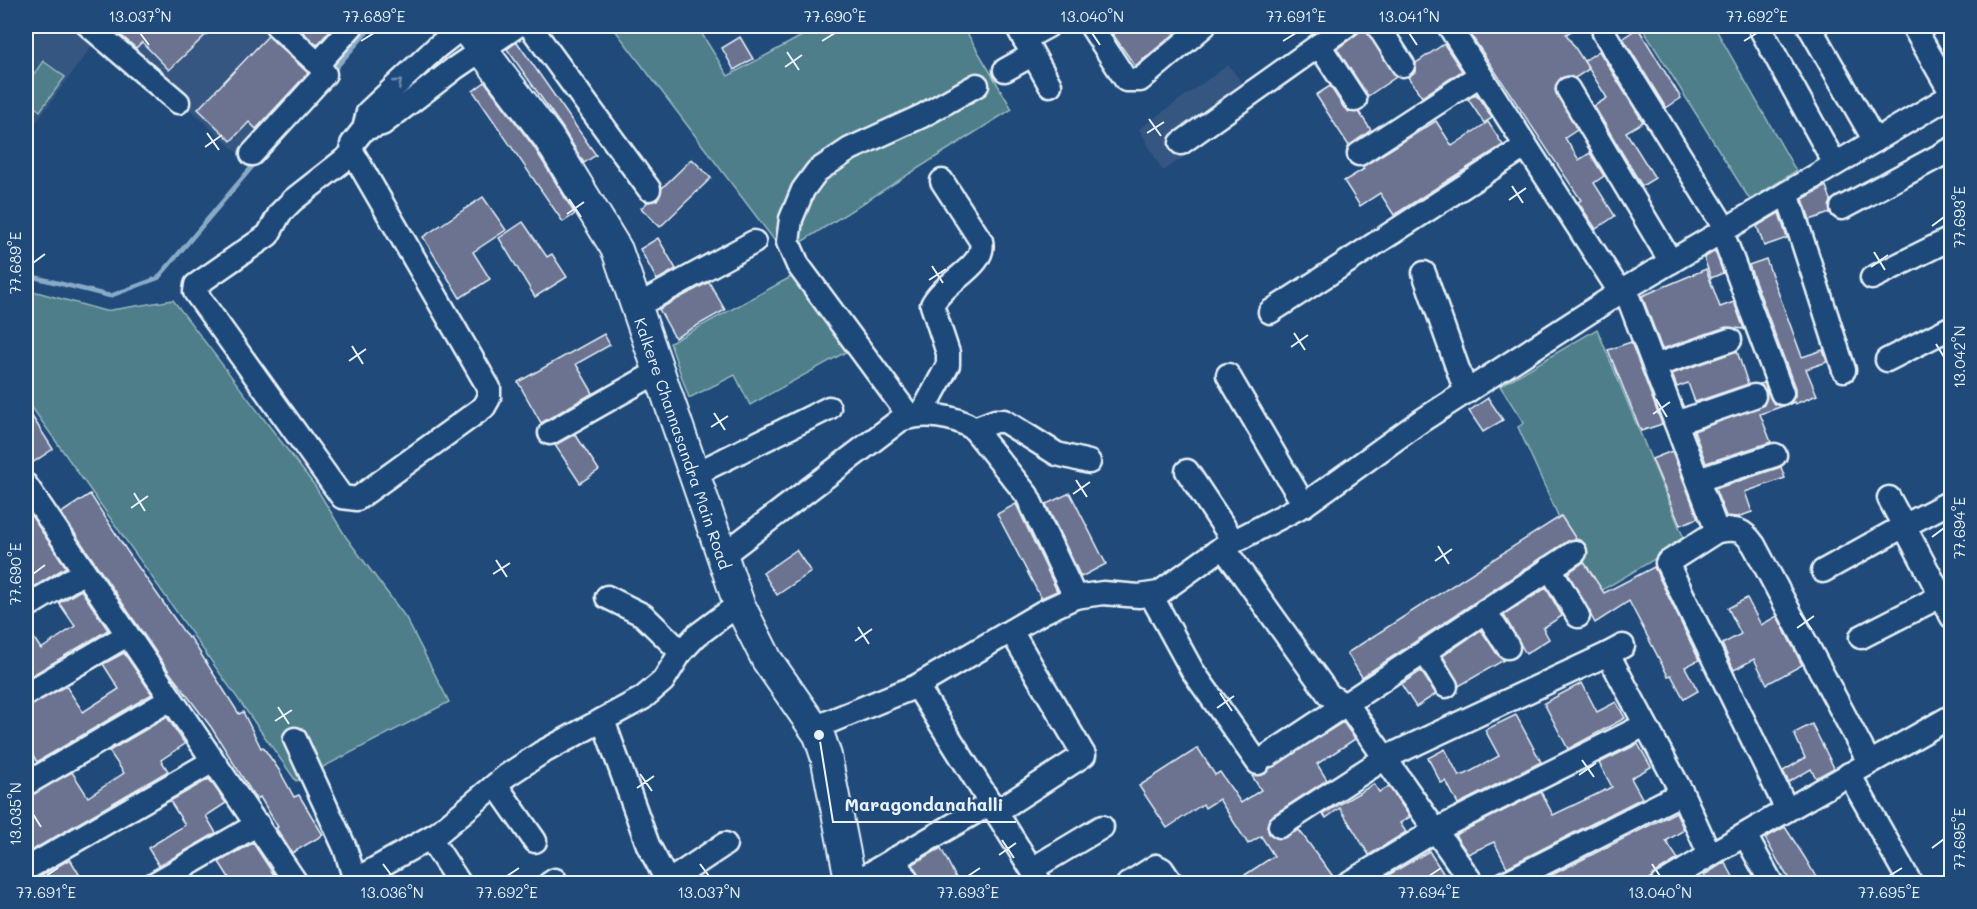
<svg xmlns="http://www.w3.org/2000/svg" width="1977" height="909" viewBox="0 0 1977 909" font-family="Mali,sans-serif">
<rect width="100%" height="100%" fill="#1f4a7a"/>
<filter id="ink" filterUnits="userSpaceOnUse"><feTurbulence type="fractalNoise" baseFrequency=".0167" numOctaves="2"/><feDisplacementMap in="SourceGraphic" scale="12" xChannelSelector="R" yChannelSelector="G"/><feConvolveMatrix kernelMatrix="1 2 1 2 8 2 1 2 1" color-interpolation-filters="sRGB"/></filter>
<g filter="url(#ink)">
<!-- built -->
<g fill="#365681">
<polygon points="26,26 75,26 94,43 32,128 26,121"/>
<polygon points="99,26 359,26 241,156"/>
<polygon points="1228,65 1260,105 1163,171 1139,129"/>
</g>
<!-- green -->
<g fill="#4e7e89" stroke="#9bb8c0" stroke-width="1.5">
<polygon points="612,26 697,26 728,76 820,26 963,26 1012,109 784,253"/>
<polygon points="1641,26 1714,26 1796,171 1750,200"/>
<polygon points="43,61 65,77 40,111 26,100 26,86"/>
<polygon points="800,272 853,348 750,405 735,375 689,398 670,343"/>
<polygon points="26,289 105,311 173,300 315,486 346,537 406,618 449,702 296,781 26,399"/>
<polygon points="1597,329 1685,541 1594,595 1518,427 1524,423 1500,386"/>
</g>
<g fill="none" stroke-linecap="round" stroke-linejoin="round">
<!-- stream -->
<g stroke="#89aac7" stroke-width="4.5">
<polyline points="332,72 372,26"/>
<polyline points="26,275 110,296 158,278 257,161"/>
</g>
</g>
<!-- building -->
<g fill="#6c7391" stroke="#e8f1f8" stroke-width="1.5">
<polygon points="110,26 215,26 169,70 142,42 136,48"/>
<polygon points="296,26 334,26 317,45"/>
<polygon points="1107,26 1184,26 1135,66"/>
<polygon points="1472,26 1580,26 1566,34 1589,69 1575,78 1568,76 1561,78 1555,90 1577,130 1565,138 1579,160 1590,153 1604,176 1594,183 1615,216 1596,229 1578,202 1581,200 1467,29"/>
<polygon points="1365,28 1396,77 1368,96 1337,49"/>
<polygon points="1638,28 1681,98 1666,108 1623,38"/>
<polygon points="268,36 308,73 256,129 249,122 231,141 198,109"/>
<polygon points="740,37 753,59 734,70 722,48"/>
<polygon points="517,42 596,155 584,163 562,127 507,49"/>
<polygon points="1444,44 1462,71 1422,97 1408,77 1415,72 1416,63"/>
<polygon points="1599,51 1643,122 1626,132 1655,178 1642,186 1594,106 1607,98 1584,61"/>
<polygon points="485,82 534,147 575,214 563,222 473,91"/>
<polygon points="1330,86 1344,108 1349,112 1359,112 1371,130 1349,146 1316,95"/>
<polygon points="1476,94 1492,118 1484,123 1468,99"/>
<polygon points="1436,121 1452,146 1488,122 1503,145 1394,215 1380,193 1360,206 1344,181 1364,169 1362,167"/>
<polygon points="692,159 711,178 660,227 641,208 648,202 657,200 662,188"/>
<polygon points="1826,186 1831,200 1830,213 1810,220 1803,199"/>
<polygon points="483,197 506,230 473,252 490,279 460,298 423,237"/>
<polygon points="1779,213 1787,238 1764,246 1757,226"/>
<polygon points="523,222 547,257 552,254 567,277 535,297 499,238"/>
<polygon points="658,238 676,269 657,280 640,249"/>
<polygon points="1715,251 1723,273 1711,278 1704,258"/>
<polygon points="1766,259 1802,357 1823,350 1827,362 1806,369 1817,395 1795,404 1794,402 1790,404 1795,396 1795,388 1749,265"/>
<polygon points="1706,269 1720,307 1734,302 1744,329 1726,327 1662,349 1642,296"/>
<polygon points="709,282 725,310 675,338 659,309"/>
<polygon points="604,334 610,345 576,364 593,393 541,423 518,382"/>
<polygon points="1631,342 1662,424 1641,431 1608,350"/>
<polygon points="1737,351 1748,384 1695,402 1688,383 1677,387 1672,374"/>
<polygon points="1764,383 1773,403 1783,406 1760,414 1771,442 1706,463 1694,431 1764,405 1767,392 1760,384"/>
<polygon points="1488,398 1503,420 1483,432 1469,411"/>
<polygon points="26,407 53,449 26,467"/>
<polygon points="575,434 599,470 580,483 555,445"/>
<polygon points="1672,451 1698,518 1680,525 1652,459"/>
<polygon points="1781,467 1785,478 1745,492 1752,512 1738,517 1726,516 1715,489"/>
<polygon points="1070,493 1106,564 1081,577 1046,504"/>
<polygon points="90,494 127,551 188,638 190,637 239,714 243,712 261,748 263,747 279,770 294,797 299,795 323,835 292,853 276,828 278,827 260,797 256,799 211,727 170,673 61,513"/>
<polygon points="1016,504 1057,591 1041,598 997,514"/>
<polygon points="26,508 66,567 26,592"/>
<polygon points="1561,516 1576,539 1568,541 1543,557 1362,677 1347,653"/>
<polygon points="796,550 811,572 777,595 763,573"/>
<polygon points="1584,562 1604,593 1654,567 1699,660 1685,667 1698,691 1684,699 1671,675 1668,676 1629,601 1595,623 1568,573"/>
<polygon points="1546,588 1562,616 1543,628 1549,639 1526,654 1504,615"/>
<polygon points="81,590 108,630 26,679 26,626 41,649 75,626 59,603"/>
<polygon points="1747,598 1761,625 1777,616 1802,665 1767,684 1754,659 1734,670 1722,644 1741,634 1728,608"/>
<polygon points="1481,630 1497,654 1504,660 1459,686 1443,656"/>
<polygon points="124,653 152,694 37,762 26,744 26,707 66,686 83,712 119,689 103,664"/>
<polygon points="1421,671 1436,694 1416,707 1401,684"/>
<polygon points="1582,683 1597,712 1616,702 1625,718 1568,749 1544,703"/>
<polygon points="1516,715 1541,762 1458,804 1446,781 1441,783 1428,758 1445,749 1459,776 1466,774 1499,756 1485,730"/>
<polygon points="167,717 185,744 161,760 168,771 26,854 26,797 72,772 88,797 124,773 109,751"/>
<polygon points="1343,722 1355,739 1317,764 1327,780 1273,815 1267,826 1269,834 1280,839 1299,830 1335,879 1334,884 1231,884 1274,856 1261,836 1248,844 1219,799 1205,808 1203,804 1167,828 1139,786 1198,748 1215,775 1220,772 1241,803 1261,790 1252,776 1265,774 1270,768"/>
<polygon points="1812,724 1834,768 1816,778 1811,769 1789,782 1783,771 1805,758 1794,733"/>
<polygon points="1638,744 1651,767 1631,778 1642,798 1507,867 1494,842 1468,854 1455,835 1541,792 1553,815 1612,787 1599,763"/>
<polygon points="209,779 226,803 206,816 216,833 159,866 148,848 185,825 170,801"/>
<polygon points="1374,784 1379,792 1389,787 1410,817 1400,823 1406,832 1369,855 1340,808 1326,818 1323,814"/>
<polygon points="1676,812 1684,830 1666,841 1678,859 1655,873 1649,884 1534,884"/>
<polygon points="1785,827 1805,858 1820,884 1792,884 1779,863 1765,838"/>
<polygon points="253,843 280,884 233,884 219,862"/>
<polygon points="941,848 959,884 922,884 913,864"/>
<polygon points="1429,851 1450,884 1389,884 1385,877"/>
<polygon points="70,859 85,884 26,884 33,881"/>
<polygon points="1725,862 1737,884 1709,884 1704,875"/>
</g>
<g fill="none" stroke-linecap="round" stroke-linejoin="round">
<!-- minor casing -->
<g stroke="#e8f1f8" stroke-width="27">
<g id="minor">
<polyline points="89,26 178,102"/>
<polyline points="277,26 318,64"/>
<polyline points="530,26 649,189"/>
<polyline points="1017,26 1050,85"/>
<polyline points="1091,26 1126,80 1140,80 1204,26"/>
<polyline points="1378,26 1403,65"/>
<polyline points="1449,26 1620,292"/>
<polyline points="1759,26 1835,164"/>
<polyline points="1809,26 1875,141"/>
<polyline points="1913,26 1952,94"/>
<polyline points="1604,33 1726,230"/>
<polyline points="1024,39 1048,26"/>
<polyline points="1319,45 1355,100"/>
<polyline points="1005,70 1032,55"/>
<polyline points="1568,89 1671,262"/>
<polyline points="364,129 382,124 455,68 517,26"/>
<polyline points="1181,143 1346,26"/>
<polyline points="353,153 293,200 280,213 268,235 196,285 195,292 342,497 357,499 484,407 489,398 489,388 353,153 352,144 364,129 368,112 437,47 464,26"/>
<polyline points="252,154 325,74 318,64 352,26"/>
<polyline points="1359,154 1480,75"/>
<polyline points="1787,193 1844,370"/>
<polyline points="1842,208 1952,149"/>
<polyline points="1722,232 1782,393"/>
<polyline points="1424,273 1466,392"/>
<polyline points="1872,278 1952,238"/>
<polyline points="1625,289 1952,95"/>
<polyline points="637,306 754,242"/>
<polyline points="1270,312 1526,146"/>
<polyline points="1887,360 1952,327"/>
<polyline points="1654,366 1730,340"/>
<polyline points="1228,375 1304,505"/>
<path d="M 921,415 L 948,365 L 948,353 L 932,305 C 945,280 987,266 981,241 L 942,181"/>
<polyline points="910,417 798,265 788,242 791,219 803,190 817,171 850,149 922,116 977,85"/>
<polyline points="1676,423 1754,396"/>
<polyline points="974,429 995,421 1004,421 1057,454 1089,462"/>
<polyline points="550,433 659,371"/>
<polyline points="1187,471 1234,542"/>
<polyline points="693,475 829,408"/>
<polyline points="1698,480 1775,455"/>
<polyline points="26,485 297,884"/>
<polyline points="1889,498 1904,526 1952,501"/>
<path d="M 1717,531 C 1737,528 1743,529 1754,545 L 1869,762"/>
<polyline points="1223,547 1329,695 1350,708 1473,884"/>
<path d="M 723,555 L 900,420 C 923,412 954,415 974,429 L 1027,495 L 1075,597"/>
<polyline points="1550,568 1578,616"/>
<polyline points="1823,571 1904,526 1952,617"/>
<polyline points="1151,595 1192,670 1258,763"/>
<polyline points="607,597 643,615 681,652"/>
<polyline points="26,607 84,572"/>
<polyline points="1485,611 1508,647"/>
<polyline points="1861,637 1939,597"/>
<polyline points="1425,652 1446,686"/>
<polyline points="917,686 1041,884"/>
<polyline points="26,694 127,635"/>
<polyline points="603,720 648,845 669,884"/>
<polyline points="814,728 917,686 1043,612 1075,597 1103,593 1139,596 1159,593 1223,547 1304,505 1421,421 1625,289 1717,531 1667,563 1787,810 1710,855 1682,793 1608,654 1623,646"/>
<polyline points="295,739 345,848 355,880"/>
<polyline points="1269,755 1575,552"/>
<polyline points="1849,774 1911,884"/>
<polyline points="26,784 171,699"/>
<polyline points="496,785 535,841"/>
<polyline points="1787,810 1952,716"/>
<polyline points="996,812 1084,755 1011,631"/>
<polyline points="1280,826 1385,758 1608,654"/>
<polyline points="1745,835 1772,884"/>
<polyline points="430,838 460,884"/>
<polyline points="894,859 909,884"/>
<polyline points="26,869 213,761"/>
<polyline points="1032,869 1102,827"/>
<polyline points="668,882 725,844"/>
<polyline points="154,884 258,824"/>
<polyline points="348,884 438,833 506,776 541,753 643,698 663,681 681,652 696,636 739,604"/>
<polyline points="549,884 555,880"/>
<polyline points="852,884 991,803"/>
<polyline points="1128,884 1156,866 1162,869 1172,884"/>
<polyline points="1347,884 1436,830 1645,725"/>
<polyline points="1503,884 1682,793"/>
<polyline points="1662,884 1710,855"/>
</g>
</g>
<!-- major casing -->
<g stroke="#e8f1f8" stroke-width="34">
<g id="major">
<path id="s1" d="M 464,26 L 548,137 L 617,250 L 739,604 L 767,660 L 819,735 L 826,756 L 851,884"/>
</g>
</g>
<!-- minor -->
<use href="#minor" stroke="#1f4a7a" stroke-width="22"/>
<!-- major -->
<use href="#major" stroke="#1f4a7a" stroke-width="30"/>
</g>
<!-- one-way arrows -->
<defs><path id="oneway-chevron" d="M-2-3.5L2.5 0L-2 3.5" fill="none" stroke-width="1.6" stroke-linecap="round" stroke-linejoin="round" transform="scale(1.5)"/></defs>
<use stroke="#6f8dac" href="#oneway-chevron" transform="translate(398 83) rotate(-43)"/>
</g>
<!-- ticks -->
<path fill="none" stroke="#e8f1f8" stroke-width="2" d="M 140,33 L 149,45M 1092,33 L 1100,45M 1409,33 L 1417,45M 361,41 L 374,33M 822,41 L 835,33M 1283,41 L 1296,33M 1744,41 L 1757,33M 787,52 L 799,70M 785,67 L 802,55M 1149,119 L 1161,136M 207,133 L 219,150M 1147,133 L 1164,122M 205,147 L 222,135M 1512,186 L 1523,203M 569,199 L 581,217M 1509,200 L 1526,188M 567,214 L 584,202M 1932,226 L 1944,217M 1874,252 L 1885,270M 33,263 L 45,254M 932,266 L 943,283M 1871,267 L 1888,255M 929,280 L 946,269M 1294,333 L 1305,350M 1936,344 L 1944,357M 352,346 L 363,364M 1291,347 L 1308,335M 349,361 L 366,349M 1656,399 L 1667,417M 714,413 L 725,430M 1653,414 L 1670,402M 711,427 L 728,416M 1076,480 L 1087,497M 134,493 L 145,511M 1073,494 L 1090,482M 131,508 L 148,496M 1932,537 L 1944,528M 1438,546 L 1449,564M 496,560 L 507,577M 1435,561 L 1452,549M 33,574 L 45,565M 493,574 L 510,563M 1800,613 L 1812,630M 858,627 L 869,644M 1797,628 L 1814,616M 855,641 L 872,629M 1220,693 L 1232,711M 278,707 L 289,724M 1217,708 L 1234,696M 275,721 L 292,710M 1582,760 L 1594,777M 640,774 L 652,791M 1579,775 L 1596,763M 637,788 L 654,776M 33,814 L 41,827M 1002,840 L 1014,858M 1932,848 L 1944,839M 999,855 L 1016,843M 383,864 L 392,876M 700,864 L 709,876M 1652,864 L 1660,876M 46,876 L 58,868M 507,876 L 519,868M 968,876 L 980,868M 1429,876 L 1441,868M 1889,876 L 1902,868"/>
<g text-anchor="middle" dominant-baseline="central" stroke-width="4.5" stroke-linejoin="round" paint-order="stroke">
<!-- street labels -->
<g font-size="16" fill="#e8f1f8" stroke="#1f4a7a">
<text stroke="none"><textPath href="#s1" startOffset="476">Kalkere Channasandra Main Road</textPath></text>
</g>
</g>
<!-- callouts -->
<path fill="none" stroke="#e8f1f8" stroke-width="2" d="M819 735L833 822H1016"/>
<circle fill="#e8f1f8" stroke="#1f4a7a" stroke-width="2" cx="819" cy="735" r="6"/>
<g font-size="18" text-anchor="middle" font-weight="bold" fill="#e8f1f8" stroke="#1f4a7a" stroke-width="4.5" stroke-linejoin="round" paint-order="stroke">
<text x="924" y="811">Maragondanahalli</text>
</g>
<!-- margin -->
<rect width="1977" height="909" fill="none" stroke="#1f4a7a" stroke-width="66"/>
<rect x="33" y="33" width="1911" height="843" fill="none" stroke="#e8f1f8" stroke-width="2"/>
<g font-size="15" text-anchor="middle" fill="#e8f1f8">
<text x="140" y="22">13.037°N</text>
<text x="374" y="22">77.689°E</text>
<text x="835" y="22">77.690°E</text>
<text x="1092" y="22">13.040°N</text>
<text x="1296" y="22">77.691°E</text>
<text x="1409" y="22">13.041°N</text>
<text x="1757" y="22">77.692°E</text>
<text transform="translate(1960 217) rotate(-90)" y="5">77.693°E</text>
<text transform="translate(16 263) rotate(-90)" y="5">77.689°E</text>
<text transform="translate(1960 357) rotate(-90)" y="5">13.042°N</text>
<text transform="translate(1960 528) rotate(-90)" y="5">77.694°E</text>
<text transform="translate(16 574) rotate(-90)" y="5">77.690°E</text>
<text transform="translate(16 814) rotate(-90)" y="5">13.035°N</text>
<text transform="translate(1960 839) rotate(-90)" y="5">77.695°E</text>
<text x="46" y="898">77.691°E</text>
<text x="392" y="898">13.036°N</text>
<text x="507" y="898">77.692°E</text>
<text x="709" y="898">13.037°N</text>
<text x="968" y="898">77.693°E</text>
<text x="1429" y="898">77.694°E</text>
<text x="1660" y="898">13.040°N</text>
<text x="1889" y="898">77.695°E</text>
</g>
</svg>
